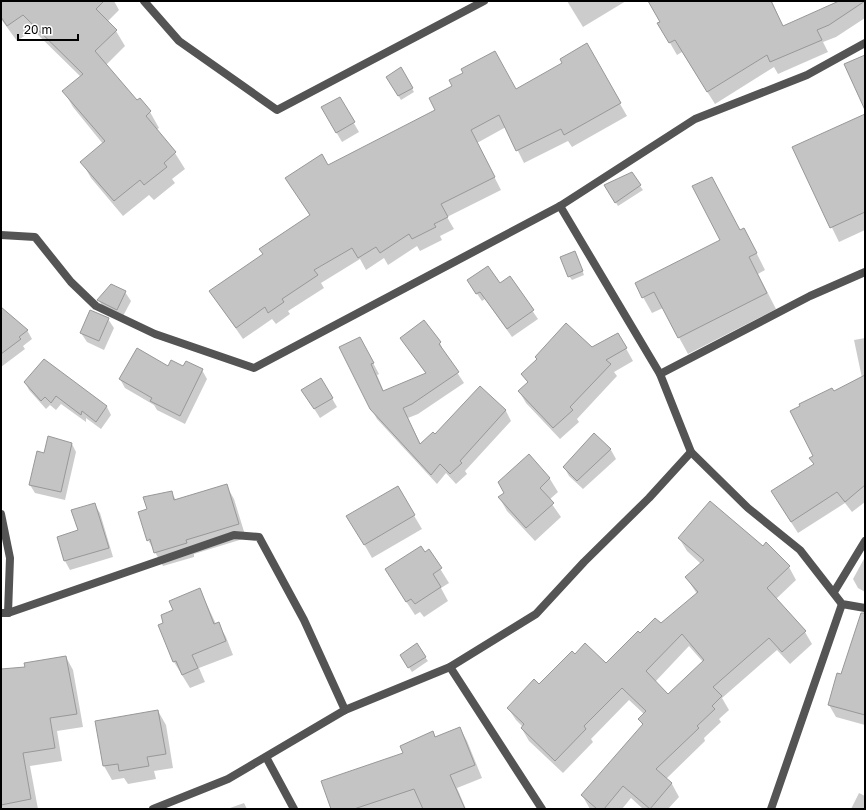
<svg xmlns="http://www.w3.org/2000/svg" width="866" height="810" viewBox="0 0 866 810" font-family="'Golos Text',sans-serif">
<rect width="100%" height="100%" fill="#fff"/>
<!-- shadow -->
<g fill="#0003" fill-rule="evenodd">
<polygon points="1,1 114,1 119,10 107,22 116,31 125,46 106,65 137,102 139,99 150,112 159,128 156,130 175,153 185,169 172,179 175,183 154,200 149,195 123,216 91,178 82,162 103,144 73,107 64,91 81,77 33,30 17,41 1,19"/>
<polygon points="567,1 626,1 583,27"/>
<polygon points="649,1 772,1 783,27 836,4 834,1 865,1 865,18 836,37 823,42 828,52 778,74 774,67 715,104 682,52 677,55 659,24 662,22"/>
<polygon points="586,45 627,116 572,147 568,141 524,163 506,127 477,143 501,190 447,217 454,229 440,236 442,240 420,251 417,246 388,265 384,258 366,270 360,259 321,283 324,288 288,311 290,314 276,324 272,319 243,339 210,291 264,254 310,216 294,190 328,166 516,91 564,64"/>
<polygon points="400,68 414,92 401,100 387,77"/>
<polygon points="339,98 359,132 342,142 322,108"/>
<polygon points="865,115 865,230 839,242 793,148"/>
<polygon points="631,174 643,190 618,206 605,185"/>
<polygon points="712,178 740,231 753,246 765,270 758,274 776,309 688,354 663,308 652,313 643,297 721,241"/>
<polygon points="577,257 584,275 572,280 569,276"/>
<polygon points="510,278 538,319 512,337 485,299 482,301 473,288 500,285"/>
<polygon points="125,292 131,301 122,318 104,309 99,300"/>
<polygon points="1,311 27,330 32,339 23,346 25,349 1,367"/>
<polygon points="108,319 114,328 104,350 87,342 81,333"/>
<polygon points="618,334 633,361 614,372 617,376 577,419 579,422 560,439 526,403 519,391 528,383 522,374 592,348"/>
<polygon points="401,338 440,343 445,354 464,383 418,414 408,418 421,445 435,436 480,387 506,411 511,421 465,471 467,474 456,484 446,473 437,484 377,419 371,408 365,348 379,374 377,375 384,392 426,374"/>
<polygon points="865,338 865,502 852,512 845,503 798,533 778,502 814,465 811,459 814,456 834,392 862,378 854,340"/>
<polygon points="44,361 107,407 111,415 101,429 86,418 86,422 61,404 56,410 50,405 46,409 29,390 25,382"/>
<polygon points="169,367 202,370 207,379 185,424 157,410 154,405 125,388 120,379"/>
<polygon points="321,379 337,407 320,418 308,399"/>
<polygon points="594,435 611,450 616,459 583,489 569,476 564,467"/>
<polygon points="72,444 76,452 65,500 35,493 30,485 45,454"/>
<polygon points="529,456 550,479 558,492 549,500 561,517 535,541 507,511 499,497 506,493"/>
<polygon points="226,485 234,499 246,538 194,554 194,557 163,566 148,540 148,510 171,492 176,500"/>
<polygon points="397,487 422,529 372,558 348,516"/>
<polygon points="94,504 100,513 113,557 70,570 65,561"/>
<path d="M 679,538 L 763,547 L 766,544 L 789,567 L 796,580 L 776,599 L 805,632 L 812,644 L 790,664 L 777,650 L 722,698 L 729,710 L 719,719 L 721,722 L 704,738 L 705,741 L 666,779 L 672,784 L 679,797 L 668,809 L 643,809 L 631,798 L 622,809 L 590,809 L 582,795 L 643,726 L 639,719 L 644,714 L 629,700 L 591,739 L 593,742 L 563,773 L 529,741 L 522,729 L 523,727 L 516,720 L 508,708 L 539,686 L 575,655 L 606,665 L 640,634 L 661,625 L 697,594 L 686,577 L 701,564 L 687,551 ZM 689,646 L 703,662 L 668,695 L 655,682 Z"/>
<polygon points="429,551 449,583 441,588 448,601 424,617 420,612 415,615 394,583"/>
<polygon points="865,557 865,592 858,588 853,579"/>
<polygon points="200,590 216,624 218,623 226,637 233,655 199,668 205,682 190,688 174,662 159,625 165,623 174,611"/>
<polygon points="865,642 865,725 836,717 829,705 842,675"/>
<polygon points="401,655 425,657 428,661 412,672"/>
<polygon points="66,657 73,670 83,727 57,731 62,761 30,766 38,809 1,809 1,670 26,668"/>
<polygon points="158,711 166,725 173,768 154,771 156,779 128,784 124,778 112,780 104,766 97,722"/>
<polygon points="460,728 467,741 482,778 457,788 466,809 332,809 433,732 436,738"/>
<polygon points="859,793 865,796 865,809 851,809"/>
<polygon points="244,803 247,809 230,808"/>
</g>
<!-- building -->
<g fill="#c4c4c4" stroke="#989898" fill-rule="evenodd">
<polygon points="1,1 104,1 96,9 117,30 95,51 137,100 140,98 151,111 146,116 176,152 164,163 167,167 144,185 140,180 114,201 80,162 105,141 62,91 83,74 23,15 7,26 1,17"/>
<polygon points="648,1 771,1 783,26 839,1 865,1 829,25 817,30 822,40 770,62 767,55 707,92 675,40 669,43 657,23 660,22"/>
<polygon points="587,43 621,103 564,135 561,129 516,151 499,115 471,130 495,177 441,204 448,217 434,224 436,227 412,239 409,234 380,253 376,247 358,258 352,248 314,270 318,275 282,299 284,302 268,313 265,307 236,328 209,291 263,254 259,249 310,215 285,178 322,154 328,165 435,110 429,98 452,86 449,80 463,73 461,69 495,51 516,89 562,63 560,59"/>
<polygon points="865,55 865,110 844,64"/>
<polygon points="401,67 413,88 398,96 386,77"/>
<polygon points="340,97 355,122 336,133 321,107"/>
<polygon points="865,114 865,212 830,228 792,147"/>
<polygon points="632,172 641,185 615,203 604,185"/>
<polygon points="712,177 740,230 744,228 757,253 749,257 767,293 678,338 654,292 642,298 635,283 720,240 692,186"/>
<polygon points="575,251 583,271 568,277 560,257"/>
<polygon points="488,266 500,283 510,276 534,310 507,329 480,292 476,294 467,280"/>
<polygon points="111,284 126,291 117,310 97,300"/>
<polygon points="1,307 28,330 19,337 21,339 1,354"/>
<polygon points="90,310 109,318 99,341 80,333"/>
<polygon points="424,320 441,342 439,344 459,372 412,404 403,408 420,444 433,432 435,434 480,386 506,410 460,461 462,463 450,474 440,464 431,475 370,409 339,347 360,337 374,363 371,364 383,391 426,373 400,338"/>
<polygon points="566,323 592,347 618,333 627,348 606,360 611,364 570,407 573,410 553,428 518,391 528,382 521,374 537,359 535,357"/>
<polygon points="137,348 168,366 171,360 183,366 186,361 203,369 180,416 150,401 152,398 119,379"/>
<polygon points="44,359 107,406 96,422 82,411 81,415 56,396 51,403 45,397 41,401 24,382"/>
<polygon points="865,375 865,485 845,502 837,492 791,522 771,491 814,464 809,458 813,456 790,411 800,406 799,404 832,388 834,391"/>
<polygon points="321,378 333,398 314,409 301,390"/>
<polygon points="594,433 611,449 577,481 563,467"/>
<polygon points="48,436 72,443 61,492 29,485 37,451 44,453"/>
<polygon points="529,454 550,478 540,488 554,503 526,528 498,497 504,493 498,482"/>
<polygon points="227,484 239,524 186,540 187,543 154,553 150,539 147,541 138,512 147,509 143,497 172,491 174,500"/>
<polygon points="398,486 415,515 364,545 346,516"/>
<path d="M 710,501 L 763,546 L 766,542 L 790,566 L 767,588 L 806,631 L 782,652 L 769,638 L 713,687 L 722,696 L 712,706 L 715,709 L 697,726 L 699,728 L 656,769 L 672,783 L 650,809 L 623,786 L 604,809 L 597,809 L 581,795 L 643,724 L 638,719 L 646,711 L 622,688 L 584,726 L 586,729 L 555,761 L 521,728 L 524,724 L 507,708 L 534,679 L 539,684 L 572,651 L 575,654 L 585,643 L 606,663 L 638,631 L 640,633 L 655,618 L 661,623 L 698,592 L 685,577 L 704,560 L 678,538 ZM 682,634 L 704,660 L 668,694 L 646,671 Z"/>
<polygon points="95,503 109,548 64,561 57,537 78,530 71,510"/>
<polygon points="421,546 425,552 429,549 442,568 433,574 441,587 415,604 411,599 406,602 385,569"/>
<polygon points="200,588 214,624 219,622 226,641 192,655 198,668 182,675 176,661 173,662 158,625 163,623 161,615 173,610 169,601"/>
<polygon points="861,613 865,613 865,715 828,705 837,673 841,674"/>
<polygon points="417,643 426,657 408,668 400,655"/>
<polygon points="66,656 77,714 50,718 55,748 23,753 31,799 1,805 1,669 25,667 24,663"/>
<polygon points="158,710 166,754 147,757 149,766 119,771 118,764 103,766 95,721"/>
<polygon points="460,727 475,765 450,775 465,809 423,809 414,789 354,809 331,809 321,781 403,753 400,746 433,731 435,737"/>
</g>
<g fill="none" stroke-linecap="round" stroke-linejoin="round">
<!-- street -->
<g stroke="#545454" stroke-width="8">
<polyline points="144,1 179,41 277,110 484,1"/>
<polyline points="560,206 660,374 691,452 748,508 800,550 842,604 865,608"/>
<polyline points="1,235 35,237 71,282 96,306 155,334 254,368 560,206 695,119 807,75 865,43"/>
<polyline points="660,374 810,296 865,272"/>
<polyline points="1,514 10,558 8,613"/>
<polyline points="834,592 865,541"/>
<polyline points="1,613 8,613 234,535 259,537 304,620 345,710"/>
<polyline points="450,667 542,809"/>
<polyline points="266,757 294,809"/>
<polyline points="153,809 228,779 345,710 450,667 536,614 584,562 649,498 691,452"/>
<polyline points="771,809 842,604"/>
</g>
</g>
<!-- border -->
<rect width="866" height="810" fill="none" stroke="#000000" stroke-width="4"/>
<!-- scale -->
<path d="M18 34v6h60v-6" fill="none" stroke="#000000" stroke-width="2"/>
<text x="24" y="34" font-size="12" fill="#000000" stroke="#ffffff" stroke-width="3" paint-order="stroke">20 m</text>
</svg>
